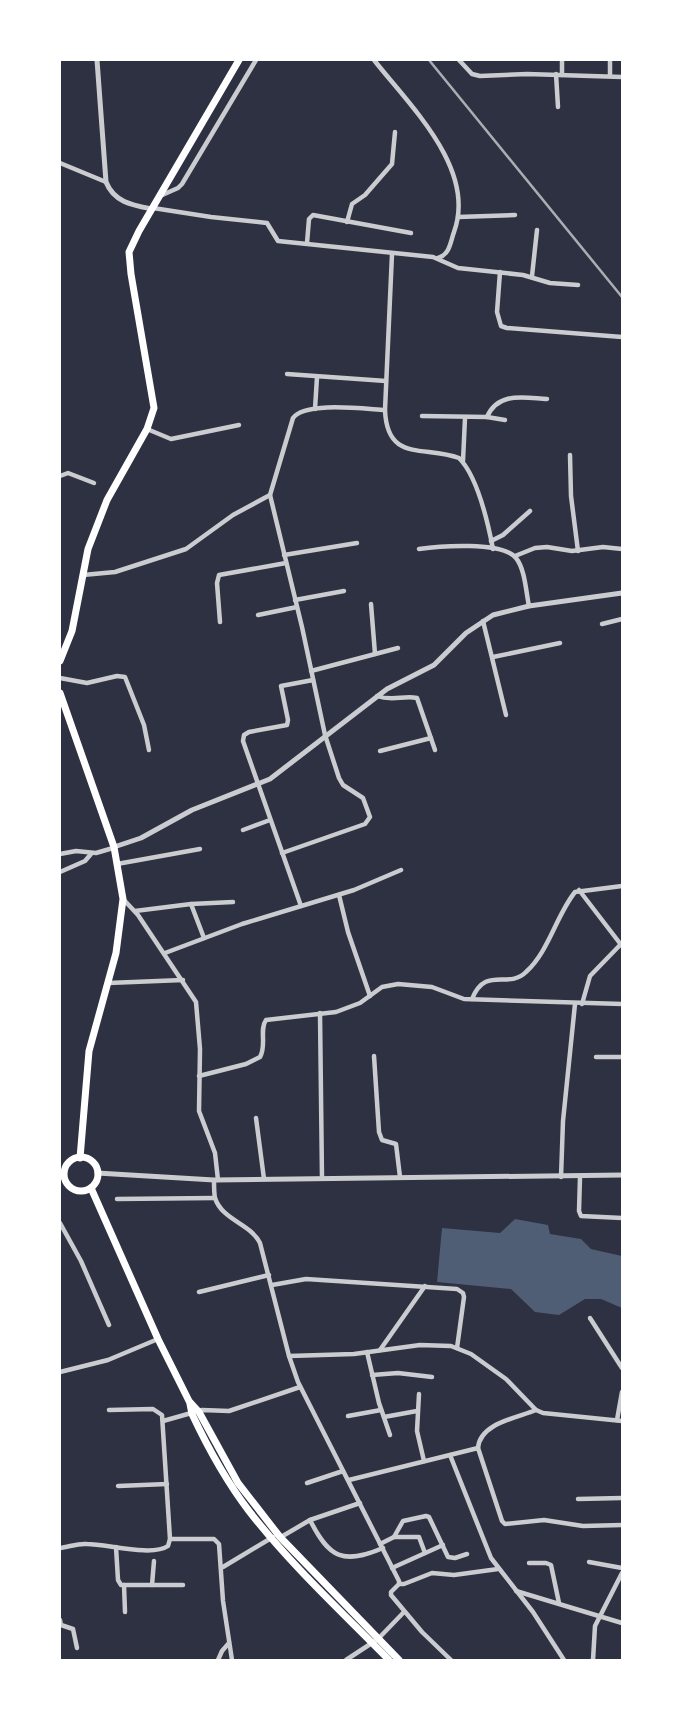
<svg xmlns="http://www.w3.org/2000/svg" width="682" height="1720" viewBox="0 0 682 1720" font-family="'DM Sans',sans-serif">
<rect width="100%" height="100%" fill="#2d3142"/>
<!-- water -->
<polygon fill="#4f5d75" points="515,1219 548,1225 550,1234 581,1239 591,1249 622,1256 622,1308 601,1299 585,1299 559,1315 535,1312 511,1289 437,1282 442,1228 500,1233"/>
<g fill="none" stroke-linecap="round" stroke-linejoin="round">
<!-- minor -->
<g stroke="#caccd0" stroke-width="4.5">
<path d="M 374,60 C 410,106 477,169 454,232 C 450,243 450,254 438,258"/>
<polyline points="459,60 472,74 480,76 527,74 622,77"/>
<polyline points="556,74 558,107"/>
<polyline points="562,75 562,60"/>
<polyline points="610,76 610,60"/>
<polyline points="60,163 106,182"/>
<polyline points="160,196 178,188 182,184 256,60"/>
<polyline points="153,208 211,217 267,223 278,241 433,257 458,268 523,275 550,283 578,285"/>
<polyline points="458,217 515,215"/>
<polyline points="347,222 352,204 365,195 392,164 395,132"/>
<polyline points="307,243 309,219 313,215 411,233"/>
<polyline points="500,272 497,312 501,326 507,328 622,337"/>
<polyline points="532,276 537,230"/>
<polyline points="287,374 386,381"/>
<polyline points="315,409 317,377"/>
<polyline points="385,410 392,254"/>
<polyline points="422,416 487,417 505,420"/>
<path d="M 487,417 C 498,391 525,398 547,399"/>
<polyline points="147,429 171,439 239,425"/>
<polyline points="570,455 571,496 578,551"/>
<polyline points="463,461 465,418"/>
<polyline points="60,476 68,473 94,483"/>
<polyline points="270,495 302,627 325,735 339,778 343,785 363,798 370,817 365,824 282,853"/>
<polyline points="491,541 503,535 530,511"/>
<path d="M 419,549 C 439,546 502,541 516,558 C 525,569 526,592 529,606"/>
<polyline points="284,555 357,543"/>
<polyline points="515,556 535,548 547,547 572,551 603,547 622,549"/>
<path d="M 83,575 L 115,572 L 186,549 L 233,515 L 270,495 L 293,418 C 305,401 365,409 385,410 C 387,463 425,445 459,458 C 478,477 488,523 493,549"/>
<polyline points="295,600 344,591"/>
<polyline points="371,604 375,654"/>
<polyline points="258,615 297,607"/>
<polyline points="483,621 506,715"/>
<polyline points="220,622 217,583 219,575 286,563"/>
<polyline points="602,624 622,619"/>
<polyline points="493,657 560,643"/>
<polyline points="311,671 398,648"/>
<polyline points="60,678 87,683 117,676 125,677 144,725 149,750"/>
<path d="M 377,696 C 393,702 403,695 417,698 L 435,750"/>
<polyline points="380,751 431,738"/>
<polyline points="243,830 270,820"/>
<polyline points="60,854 76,851 96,853 113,848"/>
<polyline points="117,864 200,849"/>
<polyline points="60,872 85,861 91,854"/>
<polyline points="579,890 622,946"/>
<polyline points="339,895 348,932 370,996"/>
<polyline points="124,900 138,915 196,1002 200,1049 199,1111 215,1153 218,1180"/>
<polyline points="191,904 204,938"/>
<polyline points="301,906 243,741 244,735 249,732 287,725 288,720 281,686 313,680"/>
<polyline points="135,911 191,904 233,902"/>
<polyline points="165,953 242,924 354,890 401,870"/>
<polyline points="108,983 183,980"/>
<path d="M 472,999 C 486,965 508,990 526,972 C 549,951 556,916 575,892 L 622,886"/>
<polyline points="582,1004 590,976 622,943"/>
<polyline points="320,1013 322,1178"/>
<polyline points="374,1056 379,1132 382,1140 396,1144 400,1177"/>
<polyline points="596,1057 622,1057"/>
<path d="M 199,1076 L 246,1064 L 260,1057 C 267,1045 259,1030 266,1020 L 336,1012 L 360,1003 L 382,987 L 398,984 L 432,987 L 464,999 L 622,1004"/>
<polyline points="256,1118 264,1179"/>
<polyline points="561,1177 563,1121 575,1004"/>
<polyline points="580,1177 579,1211 581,1216 622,1218"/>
<path d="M 214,1180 C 214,1185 214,1193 215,1198 C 222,1220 251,1224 260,1243 L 289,1356 L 298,1382 L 399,1581 L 399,1584 L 391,1592 L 391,1595 L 422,1632 L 451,1660"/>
<polyline points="117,1199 215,1198"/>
<polyline points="60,1223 81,1261 109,1325"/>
<polyline points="272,1285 306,1279 457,1289 463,1293 464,1297 457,1348"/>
<polyline points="199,1292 269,1275"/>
<polyline points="590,1318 622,1368"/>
<polyline points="380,1350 425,1286"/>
<polyline points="367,1352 379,1403 390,1435"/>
<polyline points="289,1356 354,1354 420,1345 451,1346 471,1354 506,1379 536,1410 543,1413 622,1421"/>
<polyline points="60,1372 108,1360 158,1339"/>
<polyline points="372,1375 398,1373 432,1377"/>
<polyline points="419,1394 417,1431 424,1461"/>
<polyline points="348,1416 381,1410"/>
<polyline points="384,1417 417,1411"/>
<polyline points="617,1420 622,1392"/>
<polyline points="163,1421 202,1410 229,1411 300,1387"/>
<path d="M 478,1448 C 480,1423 517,1418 536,1410"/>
<polyline points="450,1455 491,1558 533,1612 564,1660"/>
<polyline points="349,1480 478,1448 502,1521 505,1524 544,1520 583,1526 622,1525"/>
<polyline points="307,1483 343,1471"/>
<polyline points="118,1486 167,1484"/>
<polyline points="578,1499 622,1498"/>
<path d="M 310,1520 C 329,1558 343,1565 383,1548"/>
<polyline points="281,1537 310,1520 360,1503"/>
<polyline points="394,1537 419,1537 425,1553"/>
<polyline points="170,1539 214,1539 219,1544 223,1601 232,1660"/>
<polyline points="380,1544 394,1537 403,1521 426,1516 429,1517 448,1557 455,1558 467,1554"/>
<polyline points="116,1547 118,1580 121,1585 183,1585"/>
<path d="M 60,1548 C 69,1547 78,1543 87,1544 C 107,1544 152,1557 168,1546 L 170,1539 L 162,1415 L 153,1409 L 109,1410"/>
<polyline points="589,1562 622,1568"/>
<polyline points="529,1563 546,1563 551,1565 559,1603"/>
<polyline points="223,1567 273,1537"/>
<polyline points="392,1568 443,1545"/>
<polyline points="399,1584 404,1584 432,1573 454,1575 498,1569"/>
<polyline points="124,1585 125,1612"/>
<polyline points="152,1585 154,1561"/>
<polyline points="516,1591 622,1623"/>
<polyline points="60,1620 61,1625 73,1629 77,1648"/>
<polyline points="218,1660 222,1651 229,1643"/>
<polyline points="346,1660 378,1639 404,1612"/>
<polyline points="593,1660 595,1626 622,1573"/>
</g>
<!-- tertiary -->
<g stroke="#caccd0" stroke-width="5">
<path d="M 97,60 L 106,182 C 114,202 132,205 152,209"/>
<polyline points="114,847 141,838 192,810 270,779 387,689 434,665 466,633 493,615 529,606 622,593"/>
<polyline points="97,1173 214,1180 622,1175"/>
<polyline points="60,1177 64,1177"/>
</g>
<!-- primary -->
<g stroke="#fff" stroke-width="7">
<polyline points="60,661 72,631 88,549 107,500 147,429 154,408 131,274 129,252 139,231 239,60"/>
<polyline points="60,693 114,847 123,899 116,953 89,1051 80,1158"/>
<circle cx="81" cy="1174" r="17"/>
<polyline points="91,1188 158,1339 189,1401 199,1412 238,1483 280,1537 399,1660"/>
<path d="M 190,1404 L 192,1414 C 208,1448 226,1481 249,1511 C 291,1565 342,1612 389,1660"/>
</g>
<!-- rail -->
<polyline stroke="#abadb3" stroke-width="2.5" points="429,60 622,297"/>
</g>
<!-- border -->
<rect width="682" height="1720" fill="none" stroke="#ffffff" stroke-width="122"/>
</svg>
